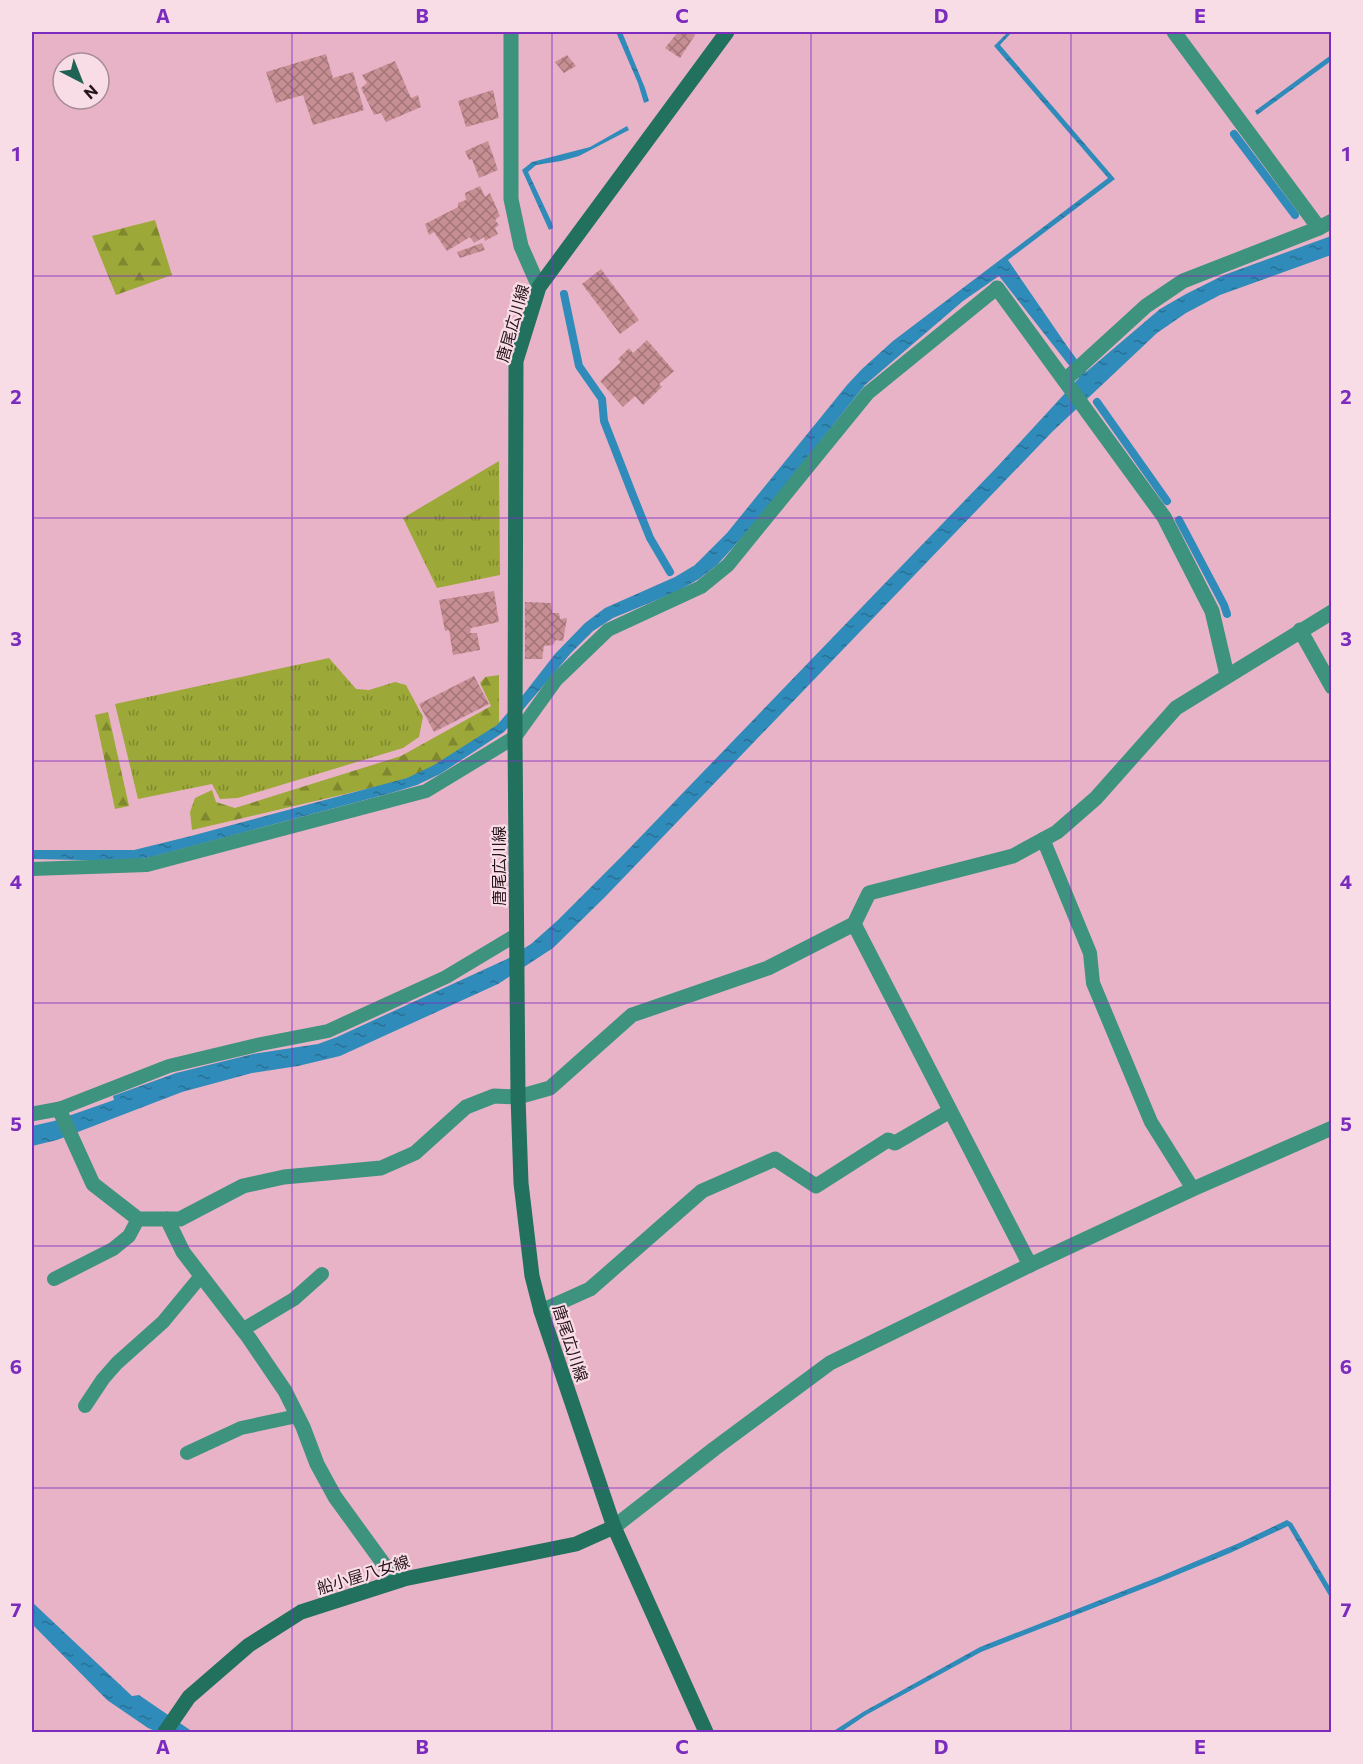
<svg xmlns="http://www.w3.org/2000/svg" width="1363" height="1764" viewBox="0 0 1363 1764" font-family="Commissioner,'Noto Sans JP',sans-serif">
<defs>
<pattern id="grass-tufts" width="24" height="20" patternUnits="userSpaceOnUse" patternTransform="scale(1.5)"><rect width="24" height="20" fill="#9ca838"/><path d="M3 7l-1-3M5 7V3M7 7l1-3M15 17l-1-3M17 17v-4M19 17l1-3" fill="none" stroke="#7f882e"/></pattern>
<pattern id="forest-firs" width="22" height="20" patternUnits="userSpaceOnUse" patternTransform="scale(1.5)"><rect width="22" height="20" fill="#9ca838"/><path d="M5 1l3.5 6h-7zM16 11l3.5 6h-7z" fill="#7f882e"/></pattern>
<pattern id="water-ripples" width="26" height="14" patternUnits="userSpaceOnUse" patternTransform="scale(1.5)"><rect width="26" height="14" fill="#2f8bb9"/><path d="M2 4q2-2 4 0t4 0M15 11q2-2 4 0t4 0" fill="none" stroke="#287096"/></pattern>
<pattern id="building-cross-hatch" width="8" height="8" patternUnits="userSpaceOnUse" patternTransform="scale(1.5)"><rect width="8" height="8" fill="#c78f93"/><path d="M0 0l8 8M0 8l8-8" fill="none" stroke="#a17477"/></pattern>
</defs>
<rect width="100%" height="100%" fill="#e9b3c7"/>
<!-- grass -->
<g fill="url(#grass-tufts)">
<polygon points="499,461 500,575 437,588 403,518"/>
<polygon points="329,658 356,689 369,690 395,682 406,685 423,717 419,737 403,748 238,798 220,799 212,784 138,799 115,704"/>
</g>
<!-- forest -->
<g fill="url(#forest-firs)">
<polygon points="155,220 172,275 116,295 92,236"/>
<polygon points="499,675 499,726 417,777 192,830 190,812 195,798 212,790 216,802 235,808 401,756 491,706 480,683 485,677"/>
<polygon points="108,712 129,806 115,809 95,715"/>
</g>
<!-- water -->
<g fill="url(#water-ripples)">
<polygon points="616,32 622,32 645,88 649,101 644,103 638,83"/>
<polygon points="1008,32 1012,32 1000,45 1115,179 1008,260 1067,346 1086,372 1160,309 1186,294 1224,275 1331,236 1331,255 1220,295 1186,313 1157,333 1052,432 605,897 553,948 498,984 340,1056 298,1066 252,1073 182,1092 57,1140 32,1146 32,1126 54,1121 114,1100 113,1096 176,1073 253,1054 318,1044 337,1037 507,959 531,944 558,920 622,856 997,467 1079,378 999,276 963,301 865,385 755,523 717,565 699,579 676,592 613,618 593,631 571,653 504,732 440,774 417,785 391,793 151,857 131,861 32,859 32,850 134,850 191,836 407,778 434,765 497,725 523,695 555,654 585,623 605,608 675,577 695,565 727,533 847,385 862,369 893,341 1108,178 994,46"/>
<polygon points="1331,55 1331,61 1257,115 1255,111"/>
<polygon points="627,126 629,130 579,156 561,161 536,165 528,172 552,223 553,228 549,230 522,170 532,162 590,147"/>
<polygon points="1287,1520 1292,1523 1331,1589 1331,1599 1288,1526 1230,1553 1155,1584 981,1652 866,1715 841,1732 832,1732 863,1712 980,1647 1161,1576 1239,1543"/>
<polygon points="32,1602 132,1696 139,1695 193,1732 157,1732 148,1728 107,1700 32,1624"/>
</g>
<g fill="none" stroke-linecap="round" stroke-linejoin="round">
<!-- stream -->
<g stroke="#2f8bb9" stroke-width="8">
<polyline points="1234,134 1295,215"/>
<polyline points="564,294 579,366 602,399 604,421 632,493 650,538 670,572"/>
<polyline points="1097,402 1167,501"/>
<polyline points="1179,520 1224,605 1227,614"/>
</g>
</g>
<!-- building -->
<g fill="url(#building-cross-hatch)">
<polygon points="678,32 688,32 695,35 680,58 665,48"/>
<polygon points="326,54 333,78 353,72 364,110 313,125 303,95 276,103 266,72"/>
<polygon points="567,55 576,66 564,73 555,62"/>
<polygon points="395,61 411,98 418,95 421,107 386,122 381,113 374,115 361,88 367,83 362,75"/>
<polygon points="493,90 499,118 466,127 458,101"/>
<polygon points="488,141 498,170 479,178 472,159 469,160 465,151"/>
<polygon points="480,186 485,197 490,193 500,216 495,220 499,225 495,228 498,234 485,241 484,237 474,243 470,237 447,251 434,232 429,235 425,224 458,207 458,203 466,200 465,193"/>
<polygon points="482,243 485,250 460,258 457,252"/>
<polygon points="601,269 639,320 620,334 582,284"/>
<polygon points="647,340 674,371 659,384 662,387 643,405 635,396 623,407 600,381 621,362 618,359 629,348 633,353"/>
<polygon points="494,591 499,622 471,628 470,633 477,633 480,650 453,655 449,630 445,631 439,600"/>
<polygon points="525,602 551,603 552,613 559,613 560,619 567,618 563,641 556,640 553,645 544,646 542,659 525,659"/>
<polygon points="474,676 489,704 434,732 419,704"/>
</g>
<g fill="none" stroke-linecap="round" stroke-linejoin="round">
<!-- lane -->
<g stroke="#3e937f" stroke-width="14">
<polyline points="1043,839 1090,953 1093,983 1151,1122 1193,1189"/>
<polyline points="32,869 147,865 426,791 515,737 556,680 608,630 701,587 728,565 868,393 997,288"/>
<polyline points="59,1109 169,1066 261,1044 328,1031 446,977 516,935"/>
<polyline points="54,1279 113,1249 129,1236 138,1219"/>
<polyline points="242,1330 294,1299 322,1274"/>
<polyline points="85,1406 103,1379 117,1363 163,1322 201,1276"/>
<polyline points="187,1453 241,1428 297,1416"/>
</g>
<!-- street -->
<g stroke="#3e937f" stroke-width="15">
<polyline points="511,32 511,199 521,246 539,287"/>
<polyline points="1174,32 1319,228"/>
<polyline points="997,288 1164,517 1212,611 1227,675"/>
<polyline points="1065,380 1146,306 1183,281 1319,228 1332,221"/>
<polyline points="1300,630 1332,687"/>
<polyline points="854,924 1030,1265"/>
<polyline points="32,1114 59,1109 93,1184 138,1219 180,1219 243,1186 284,1177 381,1168 415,1153 466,1107 494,1096 518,1097 550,1088 632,1015 768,968 854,924 869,893 1013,856 1057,832 1096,798 1176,708 1332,612"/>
<polyline points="167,1219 183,1252 249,1338 285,1391 303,1427 317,1464 335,1497 396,1581"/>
<polyline points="541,1311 590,1289 702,1191 775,1159 816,1186 888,1140 895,1143 950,1111"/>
<polyline points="614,1527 714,1449 830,1363 1030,1265 1193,1189 1332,1128"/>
</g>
<!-- secondary -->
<g stroke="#22715f" stroke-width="15">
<polyline points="165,1732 189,1697 249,1645 301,1612 404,1579 576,1544 614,1527"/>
<polyline points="706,1732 614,1527 541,1311 532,1276 521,1183 518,1097 515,737 516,361 539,287 727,32"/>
</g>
</g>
<!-- grid -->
<path fill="none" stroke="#7b2cbf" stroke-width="1.5" stroke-opacity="0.55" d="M 292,32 L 292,1732M 552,32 L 552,1732M 811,32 L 811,1732M 1071,32 L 1071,1732M 32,276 L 1332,276M 32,518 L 1332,518M 32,761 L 1332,761M 32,1003 L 1332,1003M 32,1246 L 1332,1246M 32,1488 L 1332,1488"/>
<g text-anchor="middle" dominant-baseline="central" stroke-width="4.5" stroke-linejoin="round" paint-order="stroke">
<!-- street labels -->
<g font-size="16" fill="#26131a" stroke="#f9dde6">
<text transform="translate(512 323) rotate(-74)">唐尾広川線</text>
<text transform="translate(498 866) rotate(-90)">唐尾広川線</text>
<text transform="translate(571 1343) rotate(72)">唐尾広川線</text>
<text transform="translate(363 1574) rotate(-17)">船小屋八女線</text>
</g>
</g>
<!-- border -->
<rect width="1363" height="1764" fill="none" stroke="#f9dde6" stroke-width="66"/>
<!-- north arrow -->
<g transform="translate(81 81) rotate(138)"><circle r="28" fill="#f9dde6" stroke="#a58c94" stroke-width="1.5"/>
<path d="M0-4.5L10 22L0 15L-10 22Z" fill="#206354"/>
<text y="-9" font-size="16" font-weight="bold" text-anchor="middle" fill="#26131a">N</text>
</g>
<rect x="33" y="33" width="1297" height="1698" fill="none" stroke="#7b2cbf" stroke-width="2"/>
<g font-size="20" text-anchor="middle" font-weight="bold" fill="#7b2cbf">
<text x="163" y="23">A</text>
<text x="422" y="23">B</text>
<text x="682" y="23">C</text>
<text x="941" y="23">D</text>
<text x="1200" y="23">E</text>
<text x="16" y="161">1</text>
<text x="1346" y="161">1</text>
<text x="16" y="404">2</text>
<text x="1346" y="404">2</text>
<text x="16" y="646">3</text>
<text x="1346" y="646">3</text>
<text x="16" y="889">4</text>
<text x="1346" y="889">4</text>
<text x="16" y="1131">5</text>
<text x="1346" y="1131">5</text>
<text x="16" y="1374">6</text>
<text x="1346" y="1374">6</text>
<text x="16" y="1617">7</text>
<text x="1346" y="1617">7</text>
<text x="163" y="1754">A</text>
<text x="422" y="1754">B</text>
<text x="682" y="1754">C</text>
<text x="941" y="1754">D</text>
<text x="1200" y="1754">E</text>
</g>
</svg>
